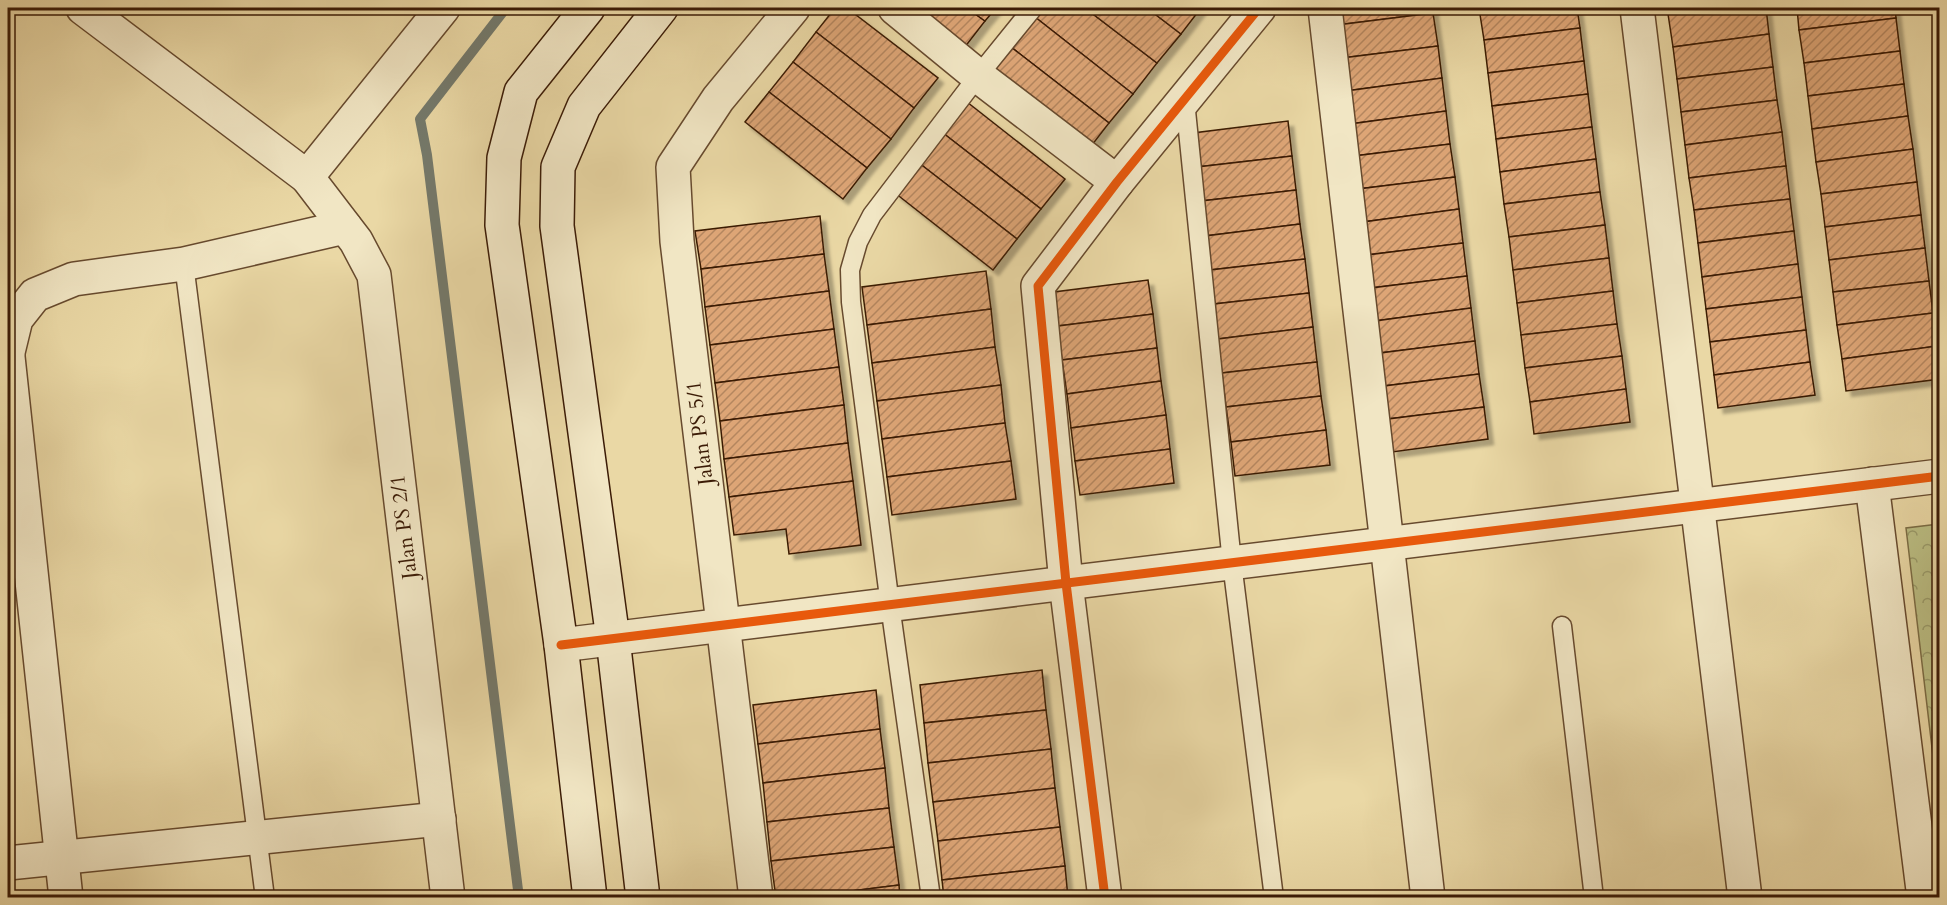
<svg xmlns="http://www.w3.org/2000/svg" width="1947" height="905" viewBox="0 0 1947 905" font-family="Cardo,serif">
<defs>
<pattern id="forest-crowns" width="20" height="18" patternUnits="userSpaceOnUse" patternTransform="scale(1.5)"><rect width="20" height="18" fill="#bbbe83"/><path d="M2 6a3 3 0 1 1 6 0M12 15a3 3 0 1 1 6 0" fill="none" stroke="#999a69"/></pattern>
<pattern id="building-hatch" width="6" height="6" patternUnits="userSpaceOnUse" patternTransform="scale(1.5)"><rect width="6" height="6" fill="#dda576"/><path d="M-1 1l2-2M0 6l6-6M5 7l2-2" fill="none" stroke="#b4865f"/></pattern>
<filter id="shadow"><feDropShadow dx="5.5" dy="5.5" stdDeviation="1.5" flood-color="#0004"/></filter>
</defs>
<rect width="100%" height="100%" fill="#ead8a5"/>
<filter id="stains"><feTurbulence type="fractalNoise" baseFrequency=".00333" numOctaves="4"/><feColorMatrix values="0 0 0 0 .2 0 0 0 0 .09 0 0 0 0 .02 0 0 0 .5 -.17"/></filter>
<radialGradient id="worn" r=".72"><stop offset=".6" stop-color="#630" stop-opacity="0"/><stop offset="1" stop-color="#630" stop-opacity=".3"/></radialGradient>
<!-- forest -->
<polygon fill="url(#forest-crowns)" stroke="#7b6c44" stroke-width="1.5" points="1939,524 1940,524 1939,807 1906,528"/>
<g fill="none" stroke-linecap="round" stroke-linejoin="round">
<!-- stream -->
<polyline stroke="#74796b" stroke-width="10" points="506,8 420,119 427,155 519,898"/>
</g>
<!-- building -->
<g fill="url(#building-hatch)" stroke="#3b1b06" stroke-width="1.5" filter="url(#shadow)">
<polygon points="835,8 847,8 938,78 914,108 816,32"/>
<polygon points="904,8 967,8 985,21 961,52"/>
<polygon points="967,8 996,8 985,21"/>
<polygon points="1042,8 1085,8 1157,63 1133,94 1035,17"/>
<polygon points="1085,8 1147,8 1181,34 1157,63"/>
<polygon points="1147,8 1201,8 1181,34"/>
<polygon points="1335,8 1433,8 1433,13 1337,25"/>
<polygon points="1479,8 1577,8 1580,28 1484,40"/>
<polygon points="1668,8 1718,8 1668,14"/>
<polygon points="1718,8 1766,8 1769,34 1673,47 1668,14"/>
<polygon points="1797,8 1895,8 1896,18 1799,30"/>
<polygon points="1433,13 1438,46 1342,58 1337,25"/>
<polygon points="1035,17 1133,94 1109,123 1011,47"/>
<polygon points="1896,18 1900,51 1804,63 1799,30"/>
<polygon points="1580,28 1584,61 1488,73 1484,40"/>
<polygon points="816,32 914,108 891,139 793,62"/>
<polygon points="1769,34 1773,67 1677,79 1673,47"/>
<polygon points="1438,46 1442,78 1346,91 1342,58"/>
<polygon points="1011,47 1109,123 1085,154 987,77"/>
<polygon points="1900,51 1904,84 1808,96 1804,63"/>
<polygon points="1584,61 1588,94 1492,106 1488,73"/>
<polygon points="793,62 891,139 867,168 769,92"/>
<polygon points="1773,67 1777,100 1681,112 1677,79"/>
<polygon points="1442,78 1446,111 1350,124 1346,91"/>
<polygon points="1904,84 1908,116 1812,129 1808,96"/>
<polygon points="769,92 867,168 843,199 745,122"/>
<polygon points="1588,94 1592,127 1496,139 1492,106"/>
<polygon points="1777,100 1782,132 1685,145 1681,112"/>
<polygon points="967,102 1065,179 1041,209 943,133"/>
<polygon points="1446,111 1450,144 1354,156 1350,124"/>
<polygon points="1908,116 1913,149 1816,162 1812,129"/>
<polygon points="1288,121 1292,156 1197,167 1193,133"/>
<polygon points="1592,127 1596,159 1500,172 1496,139"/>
<polygon points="1782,132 1786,166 1689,178 1685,145"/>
<polygon points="943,133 1041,209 1017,239 919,163"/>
<polygon points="1450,144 1455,177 1358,189 1354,156"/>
<polygon points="1913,149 1917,182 1821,194 1816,162"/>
<polygon points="1292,156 1296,190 1201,201 1197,167"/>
<polygon points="1596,159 1600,192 1504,204 1500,172"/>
<polygon points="919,163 1017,239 993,270 895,193"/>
<polygon points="1786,166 1790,199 1694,210 1689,178"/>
<polygon points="1455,177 1459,209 1363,222 1358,189"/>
<polygon points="1917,182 1921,215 1825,227 1821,194"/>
<polygon points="1296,190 1300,224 1205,236 1201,201"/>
<polygon points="1600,192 1605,225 1509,237 1504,204"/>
<polygon points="1790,199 1794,231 1698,243 1694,210"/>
<polygon points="1459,209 1463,243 1367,255 1363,222"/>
<polygon points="1921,215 1925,248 1829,260 1825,227"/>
<polygon points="820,216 824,254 701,269 695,231"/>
<polygon points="1300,224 1305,259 1210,270 1205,236"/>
<polygon points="1605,225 1609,258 1513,270 1509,237"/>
<polygon points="1794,231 1798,264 1702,277 1698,243"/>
<polygon points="1463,243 1467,276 1371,288 1367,255"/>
<polygon points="1925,248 1929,281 1833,292 1829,260"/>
<polygon points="824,254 829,291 705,307 701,269"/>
<polygon points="1609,258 1613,291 1517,303 1513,270"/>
<polygon points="1305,259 1309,293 1214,304 1210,270"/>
<polygon points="1798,264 1802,297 1706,309 1702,277"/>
<polygon points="986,271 991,309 867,325 862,287"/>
<polygon points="1467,276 1471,308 1375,321 1371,288"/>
<polygon points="1148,280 1153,314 1058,326 1054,292"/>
<polygon points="1929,281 1933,313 1837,325 1833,292"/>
<polygon points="829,291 834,329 710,345 705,307"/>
<polygon points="1613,291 1617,324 1521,335 1517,303"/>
<polygon points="1309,293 1313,327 1218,339 1214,304"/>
<polygon points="1802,297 1806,330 1710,342 1706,309"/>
<polygon points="1471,308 1475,341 1380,353 1375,321"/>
<polygon points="991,309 995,347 872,363 867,325"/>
<polygon points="1933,313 1937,346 1842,359 1837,325"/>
<polygon points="1153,314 1157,348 1062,360 1058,326"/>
<polygon points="1617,324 1622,356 1525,368 1521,335"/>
<polygon points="1313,327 1317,362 1222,373 1218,339"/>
<polygon points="834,329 839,367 715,383 710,345"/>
<polygon points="1806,330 1810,362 1714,375 1710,342"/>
<polygon points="1475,341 1479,374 1384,386 1380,353"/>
<polygon points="1937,346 1940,379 1846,391 1842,359"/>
<polygon points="995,347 1001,385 877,401 872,363"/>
<polygon points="1157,348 1161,381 1067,394 1062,360"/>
<polygon points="1622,356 1626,389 1530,402 1525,368"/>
<polygon points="1317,362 1321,396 1226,407 1222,373"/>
<polygon points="1810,362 1815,395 1718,408 1714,375"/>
<polygon points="839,367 844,405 720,421 715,383"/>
<polygon points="1479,374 1484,407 1388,419 1384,386"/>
<polygon points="1161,381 1166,415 1071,428 1067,394"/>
<polygon points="1001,385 1005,423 882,439 877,401"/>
<polygon points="1626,389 1630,422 1534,434 1530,402"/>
<polygon points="1321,396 1326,430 1231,442 1226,407"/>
<polygon points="844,405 848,443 724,459 720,421"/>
<polygon points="1484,407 1488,439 1392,452 1388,419"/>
<polygon points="1166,415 1170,449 1075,461 1071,428"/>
<polygon points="1005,423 1011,461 887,477 882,439"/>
<polygon points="1326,430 1330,465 1235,476 1231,442"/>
<polygon points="848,443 853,481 729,497 724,459"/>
<polygon points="1170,449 1174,483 1080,495 1075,461"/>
<polygon points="1011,461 1016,499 892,515 887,477"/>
<polygon points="853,481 861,545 789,554 786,529 734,535 729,497"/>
<polygon points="1042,670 1046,710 924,723 920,685"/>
<polygon points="876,690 880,729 758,744 753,705"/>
<polygon points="1046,710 1051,749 928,763 924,723"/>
<polygon points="880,729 885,768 763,783 758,744"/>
<polygon points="1051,749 1055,788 933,802 928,763"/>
<polygon points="885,768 889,808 767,822 763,783"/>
<polygon points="1055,788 1060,827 938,841 933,802"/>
<polygon points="889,808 894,847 771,861 767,822"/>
<polygon points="1060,827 1065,866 942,880 938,841"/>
<polygon points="894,847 899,885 795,898 776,898 771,861"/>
<polygon points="1065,866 1068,898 944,898 942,880"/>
<polygon points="899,885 900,898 795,898"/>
</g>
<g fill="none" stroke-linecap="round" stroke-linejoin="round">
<!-- lane casing -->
<g stroke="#674a2e" stroke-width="21">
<g id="lane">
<polyline points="1185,101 1232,563 1274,898"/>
<polyline points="184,264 265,898"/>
<polyline points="1562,626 1594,898"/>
<polyline points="931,898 890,605 851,302 850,270 858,242 872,215 978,76 1033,8"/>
</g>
</g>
<!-- street casing -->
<g stroke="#674a2e" stroke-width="36">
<g id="street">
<polyline points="83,8 307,177 443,8"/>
<polyline points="895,8 978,76 1117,182"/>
<polyline points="1325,8 1428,898"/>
<polyline points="1637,8 1745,898"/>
<polyline points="307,177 356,241 374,275 448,898"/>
<polyline points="8,352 16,319 35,295 74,279 184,264 345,227"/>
<polyline points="8,357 66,898"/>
<polyline points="1872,484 1924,898"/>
<polyline points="561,645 1940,476"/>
<polyline points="8,863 439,819"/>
<polyline points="756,898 677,241 673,167 718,99 793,8"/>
<polyline points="1105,898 1066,583 1038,286 1117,182 1259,8"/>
</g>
</g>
<!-- secondary casing -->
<g stroke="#3b1b06" stroke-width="36">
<g id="secondary">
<polyline points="588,8 521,92 504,158 502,225 561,645 590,898"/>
<polyline points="643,898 613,639 557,226 558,167 584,106 661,8"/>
</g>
</g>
<!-- lane -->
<use href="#lane" stroke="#f1e6c4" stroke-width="18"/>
<!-- street -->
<use href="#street" stroke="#f1e6c4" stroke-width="33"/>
<!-- secondary -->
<use href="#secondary" stroke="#f1e6c4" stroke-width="33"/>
<!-- cycleway casing -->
<g stroke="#f1e6c4" stroke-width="13">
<g id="cycleway">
<polyline points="561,645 1940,476"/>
<polyline points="1105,898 1066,583 1038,286 1117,182 1259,8"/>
</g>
</g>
<!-- cycleway -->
<use href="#cycleway" stroke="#e8590c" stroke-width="9"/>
</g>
<g text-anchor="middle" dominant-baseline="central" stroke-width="4.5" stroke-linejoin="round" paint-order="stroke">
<!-- street labels -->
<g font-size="21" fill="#3b1b06" stroke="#f1e6c4">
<text transform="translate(700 433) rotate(-97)">Jalan PS 5/1</text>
<text transform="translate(404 527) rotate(-97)">Jalan PS 2/1</text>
</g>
</g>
<!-- margin -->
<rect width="1947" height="905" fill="none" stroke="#ead8a5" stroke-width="30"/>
<rect x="9" y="9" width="1929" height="887" fill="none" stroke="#3b1b06" stroke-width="3"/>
<rect x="15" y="15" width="1917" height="875" fill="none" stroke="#3b1b06" stroke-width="1.5"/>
<rect width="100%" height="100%" filter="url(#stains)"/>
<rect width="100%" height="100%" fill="url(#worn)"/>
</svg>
